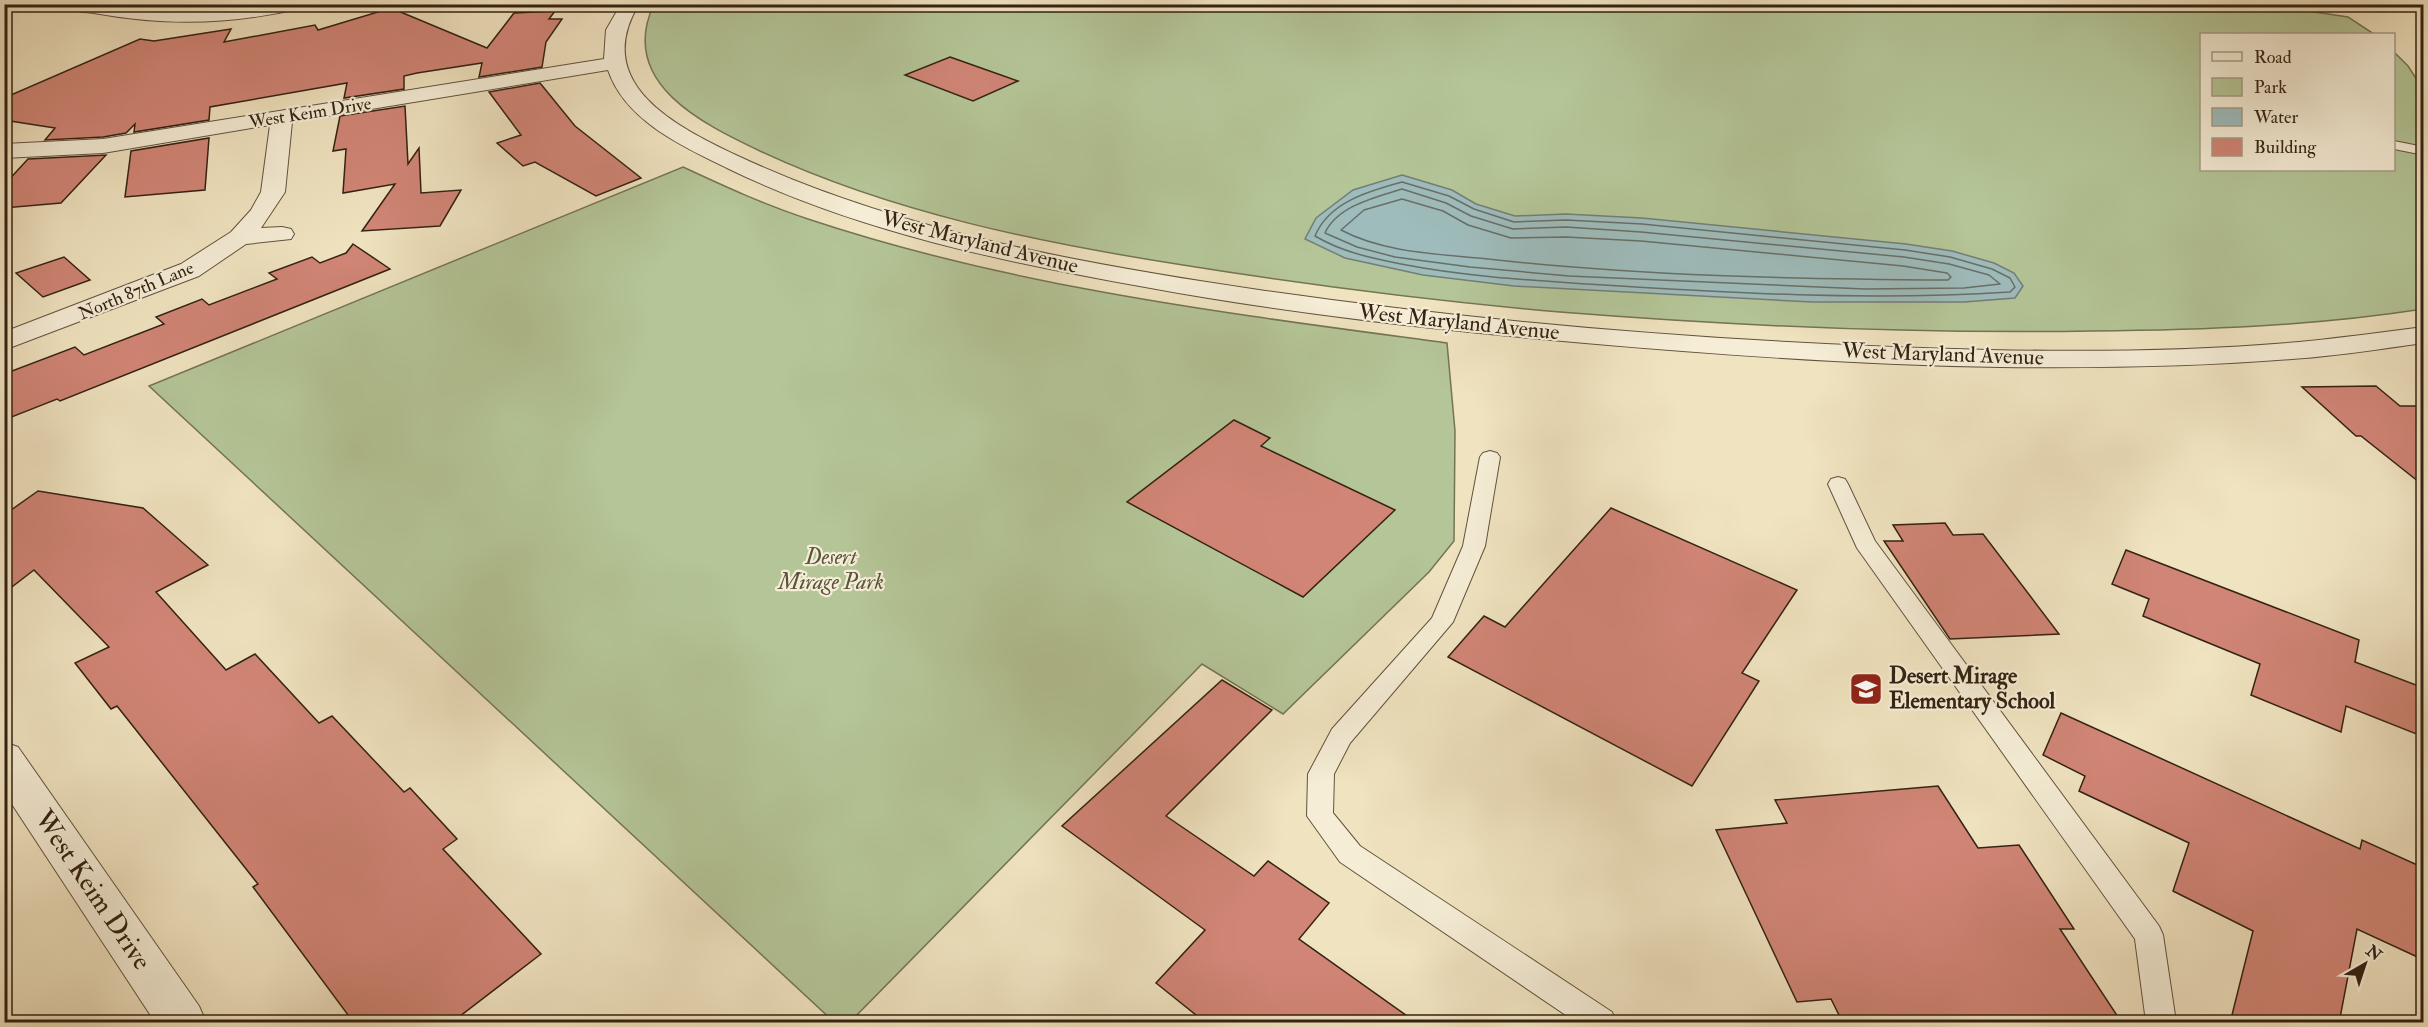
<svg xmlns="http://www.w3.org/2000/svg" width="2428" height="1027" viewBox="0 0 2428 1027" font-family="'IM FELL Double Pica',serif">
<rect width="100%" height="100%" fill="#f0e3c0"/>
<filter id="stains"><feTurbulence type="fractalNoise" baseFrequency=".00333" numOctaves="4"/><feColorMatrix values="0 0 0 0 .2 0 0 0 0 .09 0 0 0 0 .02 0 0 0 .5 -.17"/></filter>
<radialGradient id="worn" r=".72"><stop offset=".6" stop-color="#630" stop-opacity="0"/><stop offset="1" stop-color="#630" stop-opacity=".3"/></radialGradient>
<!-- green -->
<g fill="#b4c597" stroke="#747455" stroke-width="1.5">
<path d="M 654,4 L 2262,4 L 2348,17 L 2374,34 L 2202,34 L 2202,170 L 2394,170 L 2394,52 L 2408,66 L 2423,89 L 2423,309 C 2314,326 2203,330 2092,331 C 1914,334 1737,326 1560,312 C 1434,301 1308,285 1183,265 C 1041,243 893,213 762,152 C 703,124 617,83 654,4 Z"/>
<path d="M 683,167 C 724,186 765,205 808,219 C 1015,288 1232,314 1447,343 L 1455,431 L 1454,541 L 1429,572 L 1283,714 L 1202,664 L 850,1022 L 834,1022 L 149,386 Z"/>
</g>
<!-- water -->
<polygon fill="#9ebcbc" stroke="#737e78" stroke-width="1.5" points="1402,175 1452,190 1476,204 1515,216 1566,214 1642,218 1906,244 1952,251 1994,263 2014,273 2023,286 2015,298 1964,302 1813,302 1514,286 1423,275 1345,258 1305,239 1316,218 1353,190"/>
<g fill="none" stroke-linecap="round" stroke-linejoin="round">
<!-- shore -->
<g stroke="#686f68" stroke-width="1.5">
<path d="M 1402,182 L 1449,196 L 1474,209 L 1514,222 L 1566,220 L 1642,224 L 1905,250 L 1950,257 L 1992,269 L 2010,278 L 2015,287 L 2010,292 C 1868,301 1728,293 1587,284 C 1525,280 1462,276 1401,264 C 1371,258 1342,252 1315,236 C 1329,202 1369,191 1402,182 Z"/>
<path d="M 1402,189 L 1446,203 L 1471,216 L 1513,229 L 1566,227 L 1641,232 L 1904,257 L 1949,264 L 1989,275 L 2000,284 L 1964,288 L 1865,289 L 1569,276 L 1470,267 L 1395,257 L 1357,247 L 1325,233 C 1337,206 1376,197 1402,189 Z"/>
<path d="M 1402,199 L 1443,211 L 1468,225 L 1511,238 L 1566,237 L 1641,241 L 1903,266 L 1947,273 L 1951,277 L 1948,280 C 1794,279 1641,276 1488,259 C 1440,254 1384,253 1341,230 L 1364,210 Z"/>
</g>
</g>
<!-- building -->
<g fill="#d18576" stroke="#332213" stroke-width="1.5">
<polygon points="391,8 487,48 514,13 555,11 549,19 562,19 546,42 542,67 479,77 482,63 417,73 404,76 404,89 344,98 347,83 210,107 209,120 134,132 135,124 126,133 103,137 45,140 55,128 4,120 4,98 140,39 154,41 231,29 224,42 315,25 318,30"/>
<polygon points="950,57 1018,81 973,101 905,75"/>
<polygon points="540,83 575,126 641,178 596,196 535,162 523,166 497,143 521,135 489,92"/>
<polygon points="405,106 408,164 419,148 421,193 461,190 440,226 362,231 395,184 343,193 346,149 333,151 340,116"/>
<polygon points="209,138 205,190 125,197 131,151"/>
<polygon points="106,155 61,203 4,208 4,185 28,159"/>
<polygon points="353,244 390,269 60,401 57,399 4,420 4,374 75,347 84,355 164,324 156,317 202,299 209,305 277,279 269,273 312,257 320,263 346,253"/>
<polygon points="64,257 90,280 43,297 16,273"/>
<polygon points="2376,386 2400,406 2424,406 2424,486 2361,436 2356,436 2302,387"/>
<polygon points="1234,420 1270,438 1261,446 1395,510 1303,597 1127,502"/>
<polygon points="38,491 143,508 208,565 156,592 226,670 255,654 319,723 332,716 404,792 410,788 457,839 443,849 541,954 451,1023 354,1023 253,887 258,884 117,706 111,709 75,663 109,647 34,570 4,593 4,515"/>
<polygon points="1611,508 1797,590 1742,673 1759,681 1692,786 1448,657 1484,616 1505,627"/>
<polygon points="1945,523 1953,535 1983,534 2059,634 1950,639 1884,541 1903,541 1893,525"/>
<polygon points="2126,550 2359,640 2355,662 2424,688 2424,737 2346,706 2341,732 2251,695 2260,664 2143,616 2149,599 2112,584"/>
<polygon points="1222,680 1272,710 1166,816 1254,876 1268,861 1329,903 1299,939 1417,1023 1206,1023 1156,983 1205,930 1062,826"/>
<polygon points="2061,713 2360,849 2362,840 2424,868 2424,960 2357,929 2339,1023 2230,1023 2253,931 2173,891 2189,843 2079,791 2085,776 2043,755"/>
<polygon points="1938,786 1978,848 2019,845 2074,929 2060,929 2122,1023 1843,1023 1831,999 1797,1002 1716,830 1787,823 1775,800"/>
</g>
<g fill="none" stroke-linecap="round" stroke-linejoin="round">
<!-- service casing -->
<g stroke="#62523e" stroke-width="2">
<g id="service">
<polygon points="2394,141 2424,147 2424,155 2394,149"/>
<polygon points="1490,451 1497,453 1500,457 1485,546 1453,622 1350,743 1334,774 1333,813 1360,846 1612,1012 1616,1022 1576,1022 1340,862 1307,816 1308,774 1332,729 1432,618 1463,546 1480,457 1483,453"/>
<polygon points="1838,477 1845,479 1848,484 1875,541 2159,926 2163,935 2176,1022 2146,1022 2135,939 1857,548 1828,484 1831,479"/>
</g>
</g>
<!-- minor casing -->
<g stroke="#62523e" stroke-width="2">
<g id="minor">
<path d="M 64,4 L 107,4 L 147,10 L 184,12 L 265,4 L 304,4 L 301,8 C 232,25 164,26 94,13 C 85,12 70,12 64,4 Z"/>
<path d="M 621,4 L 639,4 C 590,84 677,127 738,156 C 901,232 1083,264 1259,290 C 1501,325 1746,344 1990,350 C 2093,352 2197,351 2299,342 C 2341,338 2382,332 2424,327 L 2424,343 C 2380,349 2336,356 2292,359 C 2195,367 2097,368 2000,367 C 1862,365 1723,355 1585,343 C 1438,330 1291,314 1145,287 C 1004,262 859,232 729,169 C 684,147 625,121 608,70 L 292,122 L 285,192 L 261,228 L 282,227 L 291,229 L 294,234 L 291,239 L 246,244 L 199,276 L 4,350 L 4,332 L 181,264 L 231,232 L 251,210 L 261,192 L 270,125 L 103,153 L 4,158 L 4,144 L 103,139 L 604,59 L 606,30 Z"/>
<polygon points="4,742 18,747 199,1006 206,1022 155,1022 4,792"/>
</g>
</g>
<!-- service -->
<use href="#service" fill="#f5edd6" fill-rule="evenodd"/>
<!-- minor -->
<use href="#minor" fill="#f5edd6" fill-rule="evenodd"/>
</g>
<!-- icons -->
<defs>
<g id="school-square" transform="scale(1.725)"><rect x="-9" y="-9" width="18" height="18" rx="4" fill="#8f2418" stroke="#f5edd6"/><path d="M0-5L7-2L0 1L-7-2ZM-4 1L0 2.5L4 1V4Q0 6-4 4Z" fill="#fff"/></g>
</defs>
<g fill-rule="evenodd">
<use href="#school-square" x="1866" y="689"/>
</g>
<g text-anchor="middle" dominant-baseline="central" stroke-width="4.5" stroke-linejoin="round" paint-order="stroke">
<!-- far-street labels -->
<g font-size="18" fill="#332213" stroke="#f5edd6">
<text transform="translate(310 113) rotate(-9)">West Keim Drive</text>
<text transform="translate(136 291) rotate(-23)">North 87th Lane</text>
</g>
<!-- street labels -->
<g font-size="22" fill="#332213" stroke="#f5edd6">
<text transform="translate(980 242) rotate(14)">West Maryland Avenue</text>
<text transform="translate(1459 322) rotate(6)">West Maryland Avenue</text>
<text transform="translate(1943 354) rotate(2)">West Maryland Avenue</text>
</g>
<!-- park labels -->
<g font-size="22" font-style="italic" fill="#5a533b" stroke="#f5edd6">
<text x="831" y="557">Desert<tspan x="831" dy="25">Mirage Park</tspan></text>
</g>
<!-- poi labels -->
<g font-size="22" font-weight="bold" fill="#332213" stroke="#f5edd6" text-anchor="start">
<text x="1889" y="676">Desert Mirage<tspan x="1889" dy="25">Elementary School</tspan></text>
</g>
<!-- near-street labels -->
<g font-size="27" fill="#332213" stroke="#f5edd6">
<text transform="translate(93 890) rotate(56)">West Keim Drive</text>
</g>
</g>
<!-- margin -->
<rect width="2428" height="1027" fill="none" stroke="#f0e3c0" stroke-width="24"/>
<rect x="6" y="6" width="2416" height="1015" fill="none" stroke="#332213" stroke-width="3"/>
<rect x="12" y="12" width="2404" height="1003" fill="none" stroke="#332213" stroke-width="1.5"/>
<!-- legend -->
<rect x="2200" y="33" width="195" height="138" fill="#f5edd6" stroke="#a79c88" stroke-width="1.5"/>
<rect x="2212" y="52" width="30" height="9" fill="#f5edd6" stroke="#a79c88" stroke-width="1.5"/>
<text x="2254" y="63" font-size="18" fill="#332213">Road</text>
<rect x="2212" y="78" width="30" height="18" fill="#b4c597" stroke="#a79c88" stroke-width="1.5"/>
<text x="2254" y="93" font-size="18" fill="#332213">Park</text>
<rect x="2212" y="108" width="30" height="18" fill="#9ebcbc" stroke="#a79c88" stroke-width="1.5"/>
<text x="2254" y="123" font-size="18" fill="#332213">Water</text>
<rect x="2212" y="138" width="30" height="18" fill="#d18576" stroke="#a79c88" stroke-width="1.5"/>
<text x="2254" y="153" font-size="18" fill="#332213">Building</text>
<!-- north arrow -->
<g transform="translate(2365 964) rotate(39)" stroke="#f5edd6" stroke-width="4.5" paint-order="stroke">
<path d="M0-4.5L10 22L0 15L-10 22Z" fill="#332213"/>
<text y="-9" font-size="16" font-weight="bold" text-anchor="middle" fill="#332213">N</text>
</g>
<rect width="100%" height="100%" filter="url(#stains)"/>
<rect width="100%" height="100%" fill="url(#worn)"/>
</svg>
